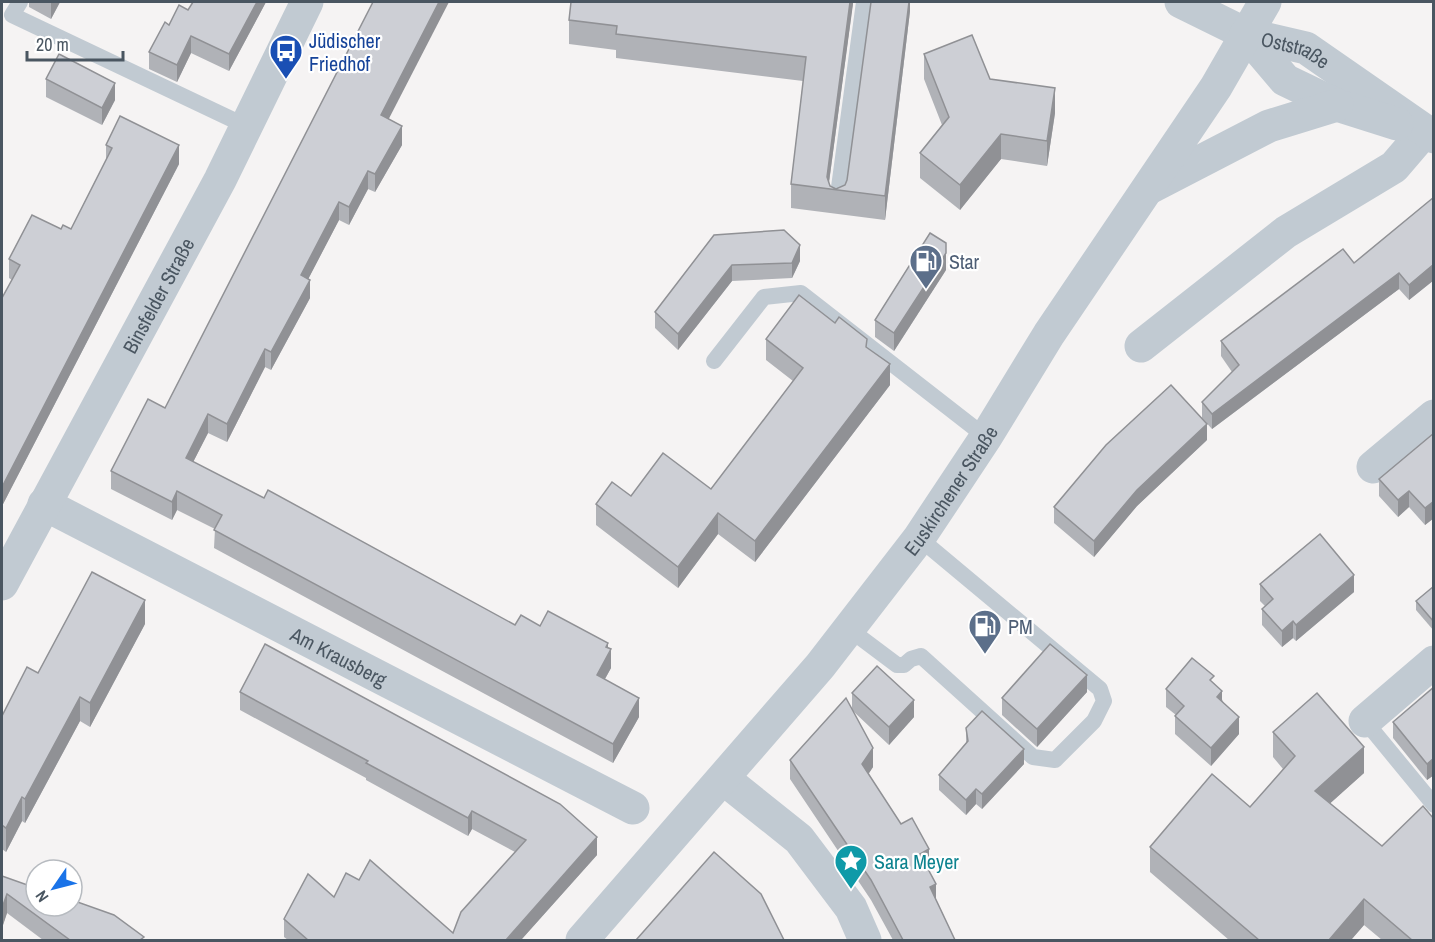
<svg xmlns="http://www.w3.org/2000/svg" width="1435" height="942" viewBox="0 0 1435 942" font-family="'Archivo Narrow',sans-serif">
<rect width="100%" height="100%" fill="#f5f3f3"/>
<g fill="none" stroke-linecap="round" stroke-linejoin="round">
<!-- service -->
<g stroke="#c1cad2" stroke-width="16">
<polyline points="20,2 12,15 246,126"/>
<polyline points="837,202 864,2"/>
<polyline points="714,361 764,297 801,293 986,437"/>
<polyline points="849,629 897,665 904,665 911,659 921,656 1033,757 1055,760 1094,721 1104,701 1100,689 919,538"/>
<polyline points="1365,721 1434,805"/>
</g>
<!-- minor -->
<g stroke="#c1cad2" stroke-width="33">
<polyline points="1181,2 1246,34"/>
<polyline points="1141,346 1286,232 1394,167 1424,132"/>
<polyline points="1373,467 1434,416"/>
<path id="s1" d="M 44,504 L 633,808"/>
<path id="s2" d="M 2,584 L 220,180 L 307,2"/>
<polyline points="1365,721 1434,662"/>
<polyline points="724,779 799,839 851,908 865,940"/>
</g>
<!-- tertiary -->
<g stroke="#c1cad2" stroke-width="33">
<path id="s3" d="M 1246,34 L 1306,48 L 1434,137"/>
<polyline points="1246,34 1285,80 1337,105 1397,124"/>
<polyline points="1151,187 1269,126 1337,105"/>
<path id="s4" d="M 582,940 L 820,666 L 919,538 L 986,437 L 1049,334 L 1216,87 L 1265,2"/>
</g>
</g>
<!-- wall -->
<g fill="#b0b2b7">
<polygon points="29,2 60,2 51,19 29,7"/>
<polygon points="266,2 229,71 191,53 177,82 149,69 149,52 169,25 188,10"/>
<polygon points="853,2 829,183 830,186 836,189 845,185 847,180 910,2 910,11 885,220 791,208 791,184 803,81 616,58 616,50 569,44 569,20"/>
<polygon points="924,54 990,79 1055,113 1047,166 1001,159 960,210 920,178 920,153 942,125 924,79"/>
<polygon points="46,79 115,100 102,125 46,97"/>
<polygon points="389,119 402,145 375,192 368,189 349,225 339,220 308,279 310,298 271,370 265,367 227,442 208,433 193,462 515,625 540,626 608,648 611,668 605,679 639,717 613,763 214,548 215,529 177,510 172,520 111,489 111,471 165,408"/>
<polygon points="106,145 179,164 2,506 2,298 12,280 9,278 9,259 61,229 71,229 106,161"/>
<polygon points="1434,197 1434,280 1409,300 1399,289 1212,429 1202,418 1202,402 1232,372 1221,356 1221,341 1354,263"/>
<polygon points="714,235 800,261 792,278 732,281 678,350 655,328 655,312"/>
<polygon points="946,270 894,351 875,337 875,320"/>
<polygon points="766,339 867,348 890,385 755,562 718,534 678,588 596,525 596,504 631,496 711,489 793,381 766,360"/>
<polygon points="1434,433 1434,518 1425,525 1409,507 1398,517 1379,496 1379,479"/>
<polygon points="1207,440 1137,506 1094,557 1054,523 1054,507"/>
<polygon points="1260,584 1354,592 1296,641 1293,638 1282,647 1262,625 1262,609 1265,606 1260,601"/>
<polygon points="1434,586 1434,631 1416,610 1416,601"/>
<polygon points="145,624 90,727 80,721 25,823 22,821 6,852 2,849 2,716 38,673"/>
<polygon points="1214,683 1239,734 1211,766 1175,734 1175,716 1176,715 1166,707 1166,689"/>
<polygon points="1434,687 1434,775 1427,780 1393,738 1393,722"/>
<polygon points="240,692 597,855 521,940 288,940 284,937 284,919 334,897 453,933 515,852 472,829 468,836 366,780 366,778 240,710"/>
<polygon points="1087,692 1037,747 1002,715 1002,698"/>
<polygon points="852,693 914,717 889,745 853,711 873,767 868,774 929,868 928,869 936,900 955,940 893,940 871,900 790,779 790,760 852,710"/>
<polygon points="966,728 1024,764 982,809 976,804 966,815 939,790 939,775 966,743"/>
<polygon points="1273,732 1364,773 1330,803 1434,940 1382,940 1364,925 1351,940 1229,940 1150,872 1150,847 1250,807 1283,769 1273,757"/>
<polygon points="2,876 144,940 43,940 7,913 2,928"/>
</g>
<!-- shaded-wall -->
<g fill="#909195">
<polygon points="51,2 60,2 51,19"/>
<polygon points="257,2 266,2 229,71 229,54"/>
<polygon points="439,2 449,2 381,134 381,115"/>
<polygon points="850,2 853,2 853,4 828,189 827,177"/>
<polygon points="909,2 910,2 910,11 885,220 885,196"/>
<polygon points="191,36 191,53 177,82 177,65"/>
<polygon points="115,83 115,100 102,125 102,108"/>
<polygon points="1055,88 1055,113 1047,166 1047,141"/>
<polygon points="402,126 402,145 375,192 375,174"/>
<polygon points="1001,134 1001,159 960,210 960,185"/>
<polygon points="179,145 179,164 2,506 2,487"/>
<polygon points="368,171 368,189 349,225 349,207"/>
<polygon points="339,202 339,220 301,293 301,275"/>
<polygon points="800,245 800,261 792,278 792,263"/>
<polygon points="946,253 946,270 894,351 894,333"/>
<polygon points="1434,264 1434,280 1409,300 1409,285"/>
<polygon points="732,265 732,281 678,350 678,334"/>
<polygon points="1399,273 1399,289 1212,429 1212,414"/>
<polygon points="310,280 310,298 271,370 271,352"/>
<polygon points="265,349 265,367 227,442 227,424"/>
<polygon points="890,364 890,385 755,562 755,541"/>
<polygon points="208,414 208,433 186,476 186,458"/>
<polygon points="1207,424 1207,440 1137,506 1094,557 1094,541 1137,490"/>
<polygon points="177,491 177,510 172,520 172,502"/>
<polygon points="1409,491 1409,507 1398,517 1398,500"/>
<polygon points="1434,501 1434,518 1425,525 1425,508"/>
<polygon points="718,513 718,534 678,588 678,567"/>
<polygon points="1354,575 1354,592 1296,641 1296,625"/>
<polygon points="145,600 145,624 90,727 90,703"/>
<polygon points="1293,621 1293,638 1282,647 1282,631"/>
<polygon points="608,643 608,655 611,649 611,668 597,693 597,675 606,647"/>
<polygon points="1087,675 1087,692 1037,747 1037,729"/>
<polygon points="1222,691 1222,708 1217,697"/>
<polygon points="80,697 80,721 25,823 25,799"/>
<polygon points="639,698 639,717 613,763 613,744"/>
<polygon points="914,700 914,717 889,745 889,727"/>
<polygon points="1239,717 1239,734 1211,766 1211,748"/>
<polygon points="1364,747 1364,773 1315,817 1315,791"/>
<polygon points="873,748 873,767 862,784 862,764"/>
<polygon points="1024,749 1024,764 982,809 982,794"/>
<polygon points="1434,758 1434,775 1427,780 1427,764"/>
<polygon points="976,789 976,804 966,815 966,800"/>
<polygon points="22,797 22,821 6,852 6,828"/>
<polygon points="472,811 472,829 468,836 468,818"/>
<polygon points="597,837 597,855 521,940 506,940"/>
<polygon points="929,849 929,868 920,874 920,854"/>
<polygon points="936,884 936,903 930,887"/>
<polygon points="7,894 7,913 2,928 2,908"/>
<polygon points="1364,899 1364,925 1351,940 1329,940"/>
</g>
<!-- building -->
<g fill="#cdcfd5" stroke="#909195" stroke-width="1.5">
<polygon points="193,2 257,2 229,54 191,36 177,65 149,52 165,22 169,25 179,5 188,10"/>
<polygon points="373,2 439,2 381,115 402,126 375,174 368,171 349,207 339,202 301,275 310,280 271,352 265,349 227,424 208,414 186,458 264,498 268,490 515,625 521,615 540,626 548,611 608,643 606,647 611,649 597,675 639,698 613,744 214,530 222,515 177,491 172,502 111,471 148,399 165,408"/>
<polygon points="571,2 850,2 827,177 830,186 836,189 845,185 847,180 871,2 909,2 885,196 791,184 806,57 616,34 617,26 569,20"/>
<polygon points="972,35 990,79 1055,88 1047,141 1001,134 960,185 920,153 949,117 924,54"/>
<polygon points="59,54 115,83 102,108 46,79"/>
<polygon points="120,116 179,145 2,487 2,298 20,265 9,259 32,215 61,229 63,225 71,229 112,148 106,145"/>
<polygon points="1434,197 1434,264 1409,285 1399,273 1212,414 1202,402 1239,365 1221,341 1343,249 1354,263"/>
<polygon points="784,230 800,245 792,263 732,265 678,334 655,312 714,235"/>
<polygon points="930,233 946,243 946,253 894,333 875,320"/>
<polygon points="799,295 835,323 839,317 867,339 866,347 890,364 755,541 718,513 678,567 596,504 612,482 631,496 663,453 711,489 803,368 766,339"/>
<polygon points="1171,385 1207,424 1137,490 1094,541 1054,507 1106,445"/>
<polygon points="1434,433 1434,501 1425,508 1409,491 1398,500 1379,479"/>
<polygon points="1320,534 1354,575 1296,625 1293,621 1282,631 1262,609 1273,599 1260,584"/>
<polygon points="92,572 145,600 90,703 80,697 25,799 22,797 6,828 2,825 2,716 27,667 38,673"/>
<polygon points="1434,586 1434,622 1416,601"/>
<polygon points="265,644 560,804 597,837 506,940 308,940 284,919 308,874 334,897 346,873 359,880 370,860 453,933 461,912 526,840 472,811 468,818 366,763 368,761 240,692"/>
<polygon points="1050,644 1087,675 1037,729 1002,698"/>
<polygon points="1192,658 1214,676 1210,680 1222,691 1217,697 1239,717 1211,748 1175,716 1184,706 1166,689"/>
<polygon points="877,666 914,700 889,727 852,693"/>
<polygon points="1434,687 1434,758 1427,764 1393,722"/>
<polygon points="1317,693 1364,747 1315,791 1382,846 1423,806 1434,819 1434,940 1412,940 1364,899 1329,940 1259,940 1150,847 1212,774 1250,807 1295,756 1273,732"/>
<polygon points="846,698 873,748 862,764 901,824 912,818 929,849 920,854 936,884 930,887 955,940 901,940 903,940 871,880 790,760"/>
<polygon points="982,711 1024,749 982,794 976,789 966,800 939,775 968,741 966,728"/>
<polygon points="714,852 761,894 784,940 636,940"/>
<polygon points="2,876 36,888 36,906 72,906 72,900 114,915 144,937 140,940 70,940 7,894 2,908"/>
</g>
<!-- icons -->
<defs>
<g id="bus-pin" transform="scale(1.725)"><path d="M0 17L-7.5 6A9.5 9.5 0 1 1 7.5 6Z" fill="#1a4fb4" stroke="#fff"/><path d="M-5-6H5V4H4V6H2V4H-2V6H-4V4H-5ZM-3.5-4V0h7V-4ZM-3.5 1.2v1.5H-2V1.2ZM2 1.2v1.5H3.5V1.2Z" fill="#fff"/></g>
<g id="fuel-pin" transform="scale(1.725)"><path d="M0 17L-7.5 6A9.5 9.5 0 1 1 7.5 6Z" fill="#5c6f8a" stroke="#fff"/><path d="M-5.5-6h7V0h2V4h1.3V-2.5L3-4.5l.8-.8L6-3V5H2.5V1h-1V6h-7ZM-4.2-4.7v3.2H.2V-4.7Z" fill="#fff"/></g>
<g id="sight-pin" transform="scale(1.725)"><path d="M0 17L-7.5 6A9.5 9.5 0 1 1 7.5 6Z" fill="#0f9aa8" stroke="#fff"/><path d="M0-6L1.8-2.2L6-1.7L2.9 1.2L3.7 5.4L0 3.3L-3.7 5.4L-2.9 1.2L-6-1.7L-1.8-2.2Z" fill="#fff"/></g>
</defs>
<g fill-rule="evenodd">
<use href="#bus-pin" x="286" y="51"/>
<use href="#fuel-pin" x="926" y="261"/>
<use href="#fuel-pin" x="985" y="626"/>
<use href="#sight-pin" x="851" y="861"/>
</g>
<g text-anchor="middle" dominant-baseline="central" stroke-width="4.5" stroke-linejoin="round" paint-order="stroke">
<!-- transit labels -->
<g font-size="20" fill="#164399" stroke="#fff" text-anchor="start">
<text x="309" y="40">Jüdischer<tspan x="309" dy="23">Friedhof</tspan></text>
</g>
<!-- street labels -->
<g font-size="20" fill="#4a5661" stroke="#fff">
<text stroke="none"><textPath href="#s3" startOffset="52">Oststraße</textPath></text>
<text stroke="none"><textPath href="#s2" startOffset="328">Binsfelder Straße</textPath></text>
<text stroke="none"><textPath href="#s4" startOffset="582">Euskirchener Straße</textPath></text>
<text stroke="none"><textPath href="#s1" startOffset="332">Am Krausberg</textPath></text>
</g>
<!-- service labels -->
<g font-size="20" fill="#4e5e75" stroke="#fff" text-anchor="start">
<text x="949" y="261">Star</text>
<text x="1008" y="626">PM</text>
</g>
<!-- culture labels -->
<g font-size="20" fill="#0d838f" stroke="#fff" text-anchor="start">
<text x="874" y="861">Sara Meyer</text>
</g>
</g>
<!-- border -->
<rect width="1435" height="942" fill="none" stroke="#4a5661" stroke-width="6"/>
<!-- north arrow -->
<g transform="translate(54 888) rotate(235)"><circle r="28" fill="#ffffff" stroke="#b7bbc0" stroke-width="1.5"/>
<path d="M0-4.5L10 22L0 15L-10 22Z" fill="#1a73e8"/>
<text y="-9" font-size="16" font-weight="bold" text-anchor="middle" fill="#4a5661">N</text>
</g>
<!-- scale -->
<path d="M27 51v9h96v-9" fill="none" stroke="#4a5661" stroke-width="3"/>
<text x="36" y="51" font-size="18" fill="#4a5661" stroke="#ffffff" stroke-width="4.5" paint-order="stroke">20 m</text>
</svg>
